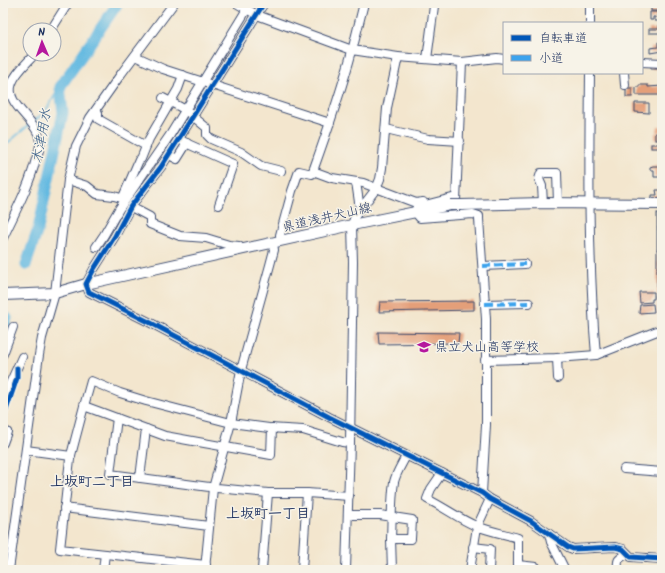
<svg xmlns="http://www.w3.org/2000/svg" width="665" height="573" viewBox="0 0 665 573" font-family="Kalam,'Klee One',sans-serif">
<rect width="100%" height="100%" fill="#f7f3e8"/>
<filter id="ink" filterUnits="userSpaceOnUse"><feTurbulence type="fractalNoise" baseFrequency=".025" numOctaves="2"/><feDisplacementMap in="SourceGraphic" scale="8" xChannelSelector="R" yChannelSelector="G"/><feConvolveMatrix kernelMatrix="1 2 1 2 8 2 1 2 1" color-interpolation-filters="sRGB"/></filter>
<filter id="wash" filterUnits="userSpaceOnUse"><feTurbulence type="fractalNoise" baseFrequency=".012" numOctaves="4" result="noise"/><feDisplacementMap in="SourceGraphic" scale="16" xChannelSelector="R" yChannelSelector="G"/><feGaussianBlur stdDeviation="0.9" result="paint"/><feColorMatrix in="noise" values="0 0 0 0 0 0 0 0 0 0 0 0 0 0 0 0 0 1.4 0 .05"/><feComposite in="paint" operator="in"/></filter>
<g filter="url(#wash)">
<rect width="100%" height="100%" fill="#f3e6ce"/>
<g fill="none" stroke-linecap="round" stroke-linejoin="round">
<!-- stream -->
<g stroke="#65bae1" stroke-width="2">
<polyline points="33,122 45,112 60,87"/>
<polyline points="3,147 29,125"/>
</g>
<!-- river -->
<g stroke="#65bae1" stroke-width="11">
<polyline points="26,265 38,229 63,113 60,87 118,3"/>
<polyline points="3,330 7,318"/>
</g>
</g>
<g id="blocks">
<!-- building -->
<g fill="#e49f79">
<rect x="651" y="3" width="11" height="8"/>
<polygon points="650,12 658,12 658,17 660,17 660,12 662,12 662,27 659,27 659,21 655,21 655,17 653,17 653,20 650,20"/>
<polygon points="659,27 662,27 662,33 649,33 649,29 659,29"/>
<polygon points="658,42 662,42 662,51 650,53 650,48 658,47"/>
<polygon points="651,64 655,64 655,67 658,67 659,65 662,65 662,73 660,73 660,69 651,69"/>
<polygon points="639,85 648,85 648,87 662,86 662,95 636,95 636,87 639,87"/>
<rect x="626" y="88" width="6" height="9"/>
<polygon points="635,103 649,103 649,113 635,112"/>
<polygon points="658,126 662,126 662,132 657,132"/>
<rect x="655" y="133" width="7" height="7"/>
<rect x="651" y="144" width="11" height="4"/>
<polygon points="653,166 662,166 662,177 654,177 654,170 650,170 650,167"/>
<polygon points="656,190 662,190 662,199 652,200 652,195 657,195"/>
<rect x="657" y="213" width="5" height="15"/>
<rect x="657" y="229" width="5" height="20"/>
<polygon points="657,249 662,250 662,269 657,268"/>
<rect x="657" y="269" width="5" height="17"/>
<rect x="657" y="287" width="5" height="11"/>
<polygon points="639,292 654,292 654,299 652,299 652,302 640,303"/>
<polygon points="657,299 662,299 662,314 657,313"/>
<polygon points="474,301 474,310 379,312 380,302"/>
<polygon points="653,304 654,312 639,313 640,305"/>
<polygon points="378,332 459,333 458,343 379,344"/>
</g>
</g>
</g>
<g filter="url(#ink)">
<use href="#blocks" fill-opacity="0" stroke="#3b4a6f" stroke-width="1"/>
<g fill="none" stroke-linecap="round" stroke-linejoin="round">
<!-- minor casing -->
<g stroke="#3b4a6f" stroke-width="10">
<g id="minor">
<polyline points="236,3 257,15 352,50 398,57 462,62 497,58 504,59"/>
<polyline points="264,3 161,167 131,206 115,236 94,269 86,284 89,292 149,322 329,417 482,493 490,499 531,521 568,547 573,549 615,547 623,549 631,557 662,559"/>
<polyline points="590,3 590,23"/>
<polyline points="51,30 68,3"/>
<polyline points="135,56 163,69 330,123"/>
<polyline points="427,59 434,6 436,3"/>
<polyline points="642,62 662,63"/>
<path d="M 590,73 C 589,167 588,261 596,355"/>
<polyline points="624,73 625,85"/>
<polyline points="163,98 184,109 207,128 207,135 211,139 241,152 261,166 281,171"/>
<polyline points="96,110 98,113 98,119 146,146"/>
<polyline points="386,129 428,139 460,141"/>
<polyline points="179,139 188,144 233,164 219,205"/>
<polyline points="169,155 177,159 187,143"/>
<path d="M 313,171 C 327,132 341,92 352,51 C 356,35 360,19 364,3"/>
<polyline points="68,180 87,186 97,194 114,196 121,198 123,197"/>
<polyline points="356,182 360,209"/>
<polyline points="456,197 417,207 415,212 420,218 473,214 479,216 479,219 486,319 486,425 482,493"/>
<polyline points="124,198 123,197 139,160 141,159 149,139 178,89 183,75"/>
<polyline points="456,201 462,62"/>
<polyline points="543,203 542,186 539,179 541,173 557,173 558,203"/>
<polyline points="131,207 150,217 150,224 180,236 206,238 229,245 239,246 241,250"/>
<path d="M 3,238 C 15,212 29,187 36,159 C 38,154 40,149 40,144 C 41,120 3,106 12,83 C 16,72 27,63 35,54"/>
<polyline points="281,241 280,235 292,191 299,171 312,174 313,171 332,178 363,183 416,203 423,202"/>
<polyline points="96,247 104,235 119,209 170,135 247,9"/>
<polyline points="483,266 525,264"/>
<polyline points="485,304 529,303"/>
<polyline points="3,354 13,327"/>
<polyline points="557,358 558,378"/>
<polyline points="485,360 557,358 596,355 662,329"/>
<polyline points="3,399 22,357"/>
<polyline points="84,406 91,381 120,393 146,401 231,423 269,428 303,430 342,442 350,443"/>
<polyline points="117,418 110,474 217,488 268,493 307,493 349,496"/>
<polyline points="3,430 7,432 3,443"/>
<polyline points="26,450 71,456"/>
<polyline points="624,469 662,472"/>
<path d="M 442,473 L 431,489 L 427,499 C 444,507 459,519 476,526 C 490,531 504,534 518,538 L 518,565 L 536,567 L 536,570"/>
<polyline points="140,478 146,429"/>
<polyline points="64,508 209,526"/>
<path d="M 348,515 L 380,515 L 412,520 L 411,539 L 391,539 C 392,520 391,500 394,482 C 396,473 402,464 406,456"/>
<polyline points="549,534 551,542 565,570"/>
<polyline points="391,539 392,570"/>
<polyline points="473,547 490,549 489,570"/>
<polyline points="206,565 60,549 70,459 84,406 165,436 271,455 272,428"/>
<polyline points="205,569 213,488 231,423 241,370 270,265 274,250 273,243"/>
<polyline points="9,570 39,355 42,338 55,293 68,180 76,146 90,118 121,74 174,3"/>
<polyline points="103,570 105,554"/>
<polyline points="262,570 268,493"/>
<polyline points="302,570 307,493"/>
<polyline points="346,570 350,443 353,262 352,225 355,216 376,189 380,179 382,168 387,108 398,57"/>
<polyline points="470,570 477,527 490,499"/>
<path d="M 618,570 C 617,559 618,559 627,554"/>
</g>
</g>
<!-- major casing -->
<g stroke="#3b4a6f" stroke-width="12">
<g id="major">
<polyline points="461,205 543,203 662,204"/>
<polyline points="3,295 55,293 86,284 352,225 450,205"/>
</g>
</g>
<!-- minor -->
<use href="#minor" stroke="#fff" stroke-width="8"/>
<!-- major -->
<use href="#major" stroke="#fff" stroke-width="10"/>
<!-- major-bridge casing -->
<g stroke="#3b4a6f" stroke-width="12" stroke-linecap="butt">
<polyline id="major-bridge" points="450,205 461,205"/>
</g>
<!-- major-bridge -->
<use href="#major-bridge" stroke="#fff" stroke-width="10"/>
<!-- quiet -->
<g stroke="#3da3ed" stroke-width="4" stroke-dasharray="8 4" stroke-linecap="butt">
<polyline points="483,266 525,264"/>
<polyline points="485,304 529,303"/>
</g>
<!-- cycleway casing -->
<g stroke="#f7f3e8" stroke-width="8">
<g id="cycleway">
<polyline points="264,3 161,167 131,206 115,236 94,269 86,284 89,292 149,322 329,417 482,493 490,499 531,521 568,547 573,549 615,547 623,549 631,557 662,559"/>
<polyline points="3,419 17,378 17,368"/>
</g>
</g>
<!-- cycleway -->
<use href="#cycleway" stroke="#0057b8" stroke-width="5"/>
</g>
</g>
<!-- icons -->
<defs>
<g id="school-bare" transform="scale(1.08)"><path d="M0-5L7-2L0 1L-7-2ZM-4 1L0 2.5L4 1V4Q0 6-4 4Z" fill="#b5179e" stroke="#f7f3e8" stroke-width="2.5" paint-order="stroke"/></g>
</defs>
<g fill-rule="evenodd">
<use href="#school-bare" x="424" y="347"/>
</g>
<g text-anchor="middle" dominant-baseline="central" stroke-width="3" stroke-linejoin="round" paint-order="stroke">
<!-- street labels -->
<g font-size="13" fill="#1b2f5e" stroke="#f7f3e8">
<text transform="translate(327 218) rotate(-13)">県道浅井犬山線</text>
</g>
<!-- poi labels -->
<g font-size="13" fill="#1b2f5e" stroke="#f7f3e8" text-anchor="start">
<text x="435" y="347">県立犬山高等学校</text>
</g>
<!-- water labels -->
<g font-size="14" font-style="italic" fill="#315985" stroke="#f7f3e8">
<text transform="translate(42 136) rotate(-80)">木津用水</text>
</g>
<!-- neighbourhood labels -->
<g font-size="14" font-weight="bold" fill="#1b2f5e" stroke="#f7f3e8">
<text x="92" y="482">上坂町二丁目</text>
<text x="268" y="514">上坂町一丁目</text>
</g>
</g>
<!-- margin -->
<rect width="665" height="573" fill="none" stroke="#f7f3e8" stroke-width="16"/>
<!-- legend -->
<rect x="503" y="22" width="140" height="52" fill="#f7f3e8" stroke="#9fa5b1"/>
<rect x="511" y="35" width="20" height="6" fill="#0057b8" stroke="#9fa5b1"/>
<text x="539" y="42" font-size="12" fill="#1b2f5e">自転車道</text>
<rect x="511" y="55" width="20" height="6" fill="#3da3ed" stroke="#9fa5b1"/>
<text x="539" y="62" font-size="12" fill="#1b2f5e">小道</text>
<!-- north arrow -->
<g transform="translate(42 42) rotate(358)"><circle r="19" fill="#f7f3e8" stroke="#9fa5b1"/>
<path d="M0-3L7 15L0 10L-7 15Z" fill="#b5179e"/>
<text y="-6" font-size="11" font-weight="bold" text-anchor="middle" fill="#1b2f5e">N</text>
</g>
</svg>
